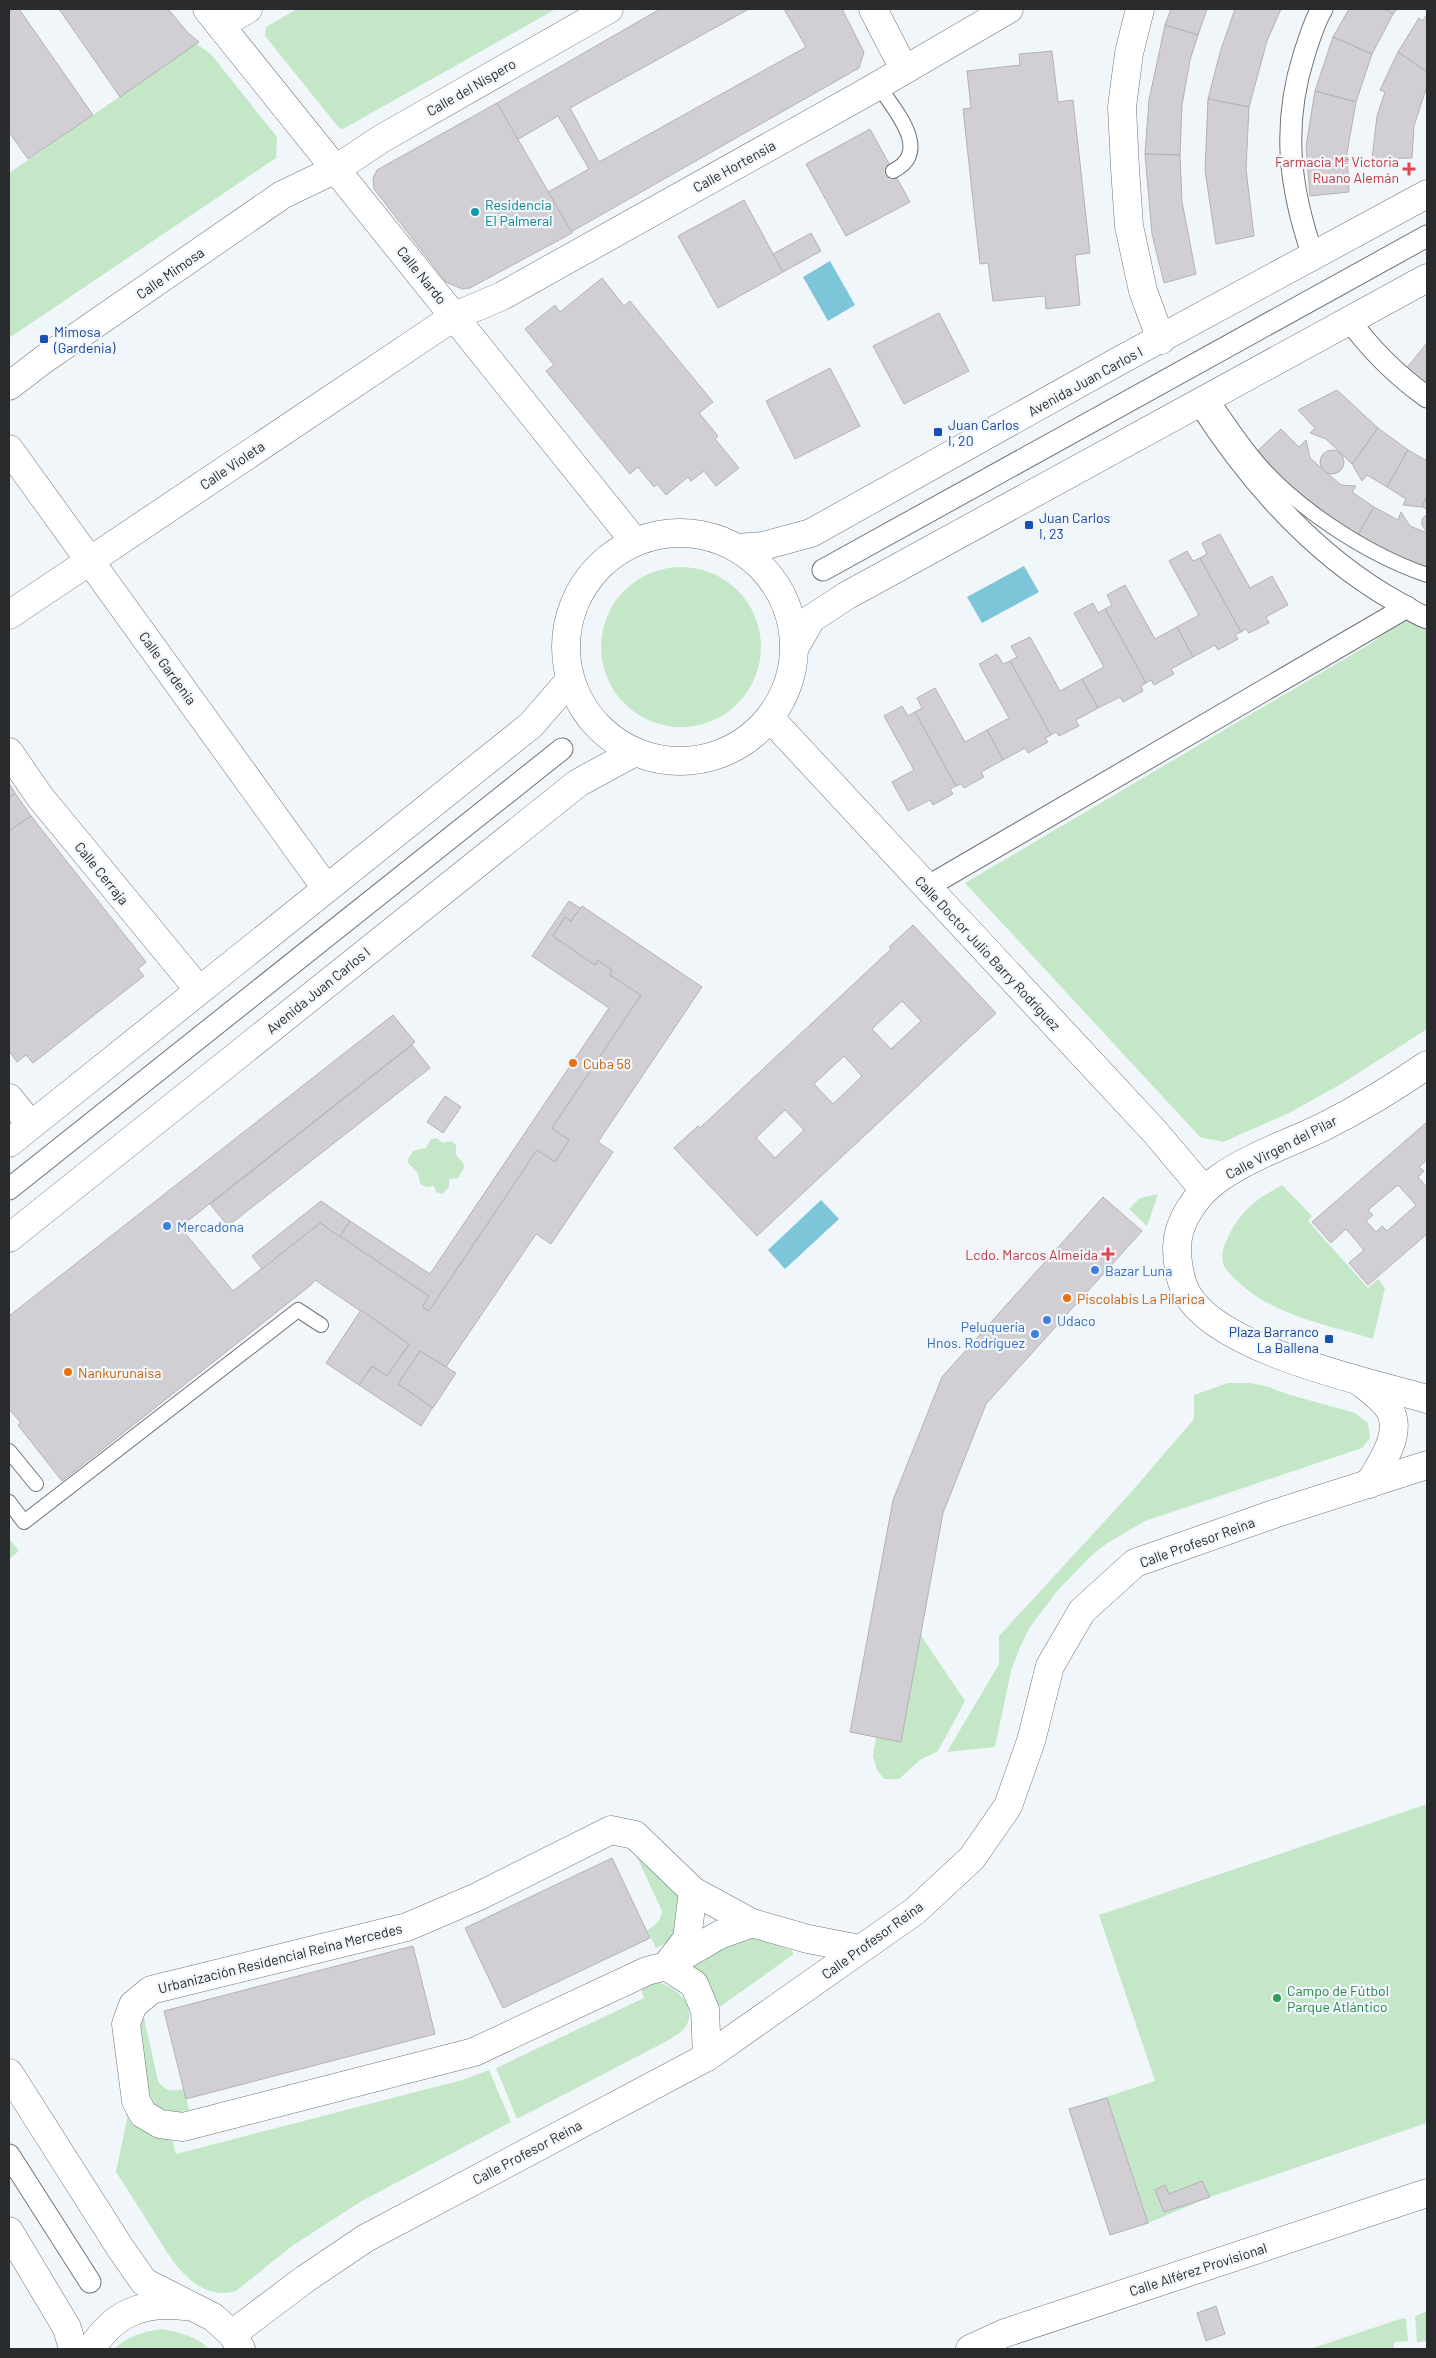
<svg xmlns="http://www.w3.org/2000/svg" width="1436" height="2358" viewBox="0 0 1436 2358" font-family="Barlow,sans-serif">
<rect width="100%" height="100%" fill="#f1f6fa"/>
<!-- green -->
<g fill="#c4e8c7">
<polygon points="297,9 556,9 343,129 339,128 265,36 266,27"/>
<polygon points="196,44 210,53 277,137 276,158 9,338 9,173"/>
<circle cx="681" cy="647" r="80"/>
<polygon points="1418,608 1427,611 1427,1029 1341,1084 1289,1113 1223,1142 1200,1137 965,883 1370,644"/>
<polygon points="437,1138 443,1143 451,1141 456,1145 456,1155 463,1163 464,1168 458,1178 449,1179 449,1187 442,1194 436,1192 434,1186 427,1187 420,1184 418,1173 408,1163 408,1159 413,1151 426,1148 431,1139"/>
<path d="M 1282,1185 L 1312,1216 L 1308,1221 L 1368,1288 L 1378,1279 L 1385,1288 L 1373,1339 C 1326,1324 1274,1316 1237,1281 C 1232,1276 1225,1270 1223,1263 C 1221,1253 1224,1245 1228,1237 C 1242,1209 1256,1200 1282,1185 Z"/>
<polygon points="1158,1194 1147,1226 1129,1209 1140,1198"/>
<polygon points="1228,1383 1250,1383 1269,1387 1287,1394 1355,1413 1368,1423 1370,1438 1362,1448 1145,1521 1106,1544 1091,1556 1058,1590 1030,1627 1021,1645 1011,1671 995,1747 947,1752 999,1664 999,1636 1126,1498 1194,1419 1194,1395"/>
<polygon points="9,1538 19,1551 9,1559"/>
<polygon points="920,1634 965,1701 938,1751 920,1760 899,1779 884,1779 877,1770 873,1756 876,1737 900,1741"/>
<polygon points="1427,1804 1427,2123 1210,2197 1148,2223 1110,2235 1069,2109 1155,2081 1099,1915"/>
<path d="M 630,1842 L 684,1893 C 682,1918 682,1938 656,1948 L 647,1930 C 655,1926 661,1921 662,1911 Z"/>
<polygon points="750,1937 791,1950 794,1954 714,2011 690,1966 694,1957"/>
<path d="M 656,1982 C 673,1985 697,2003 687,2024 C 683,2033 673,2037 665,2042 L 517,2119 L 496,2068 L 644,1998 L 640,1986 Z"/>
<path d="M 143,2013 L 158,2081 C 166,2092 172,2091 184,2089 L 189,2110 C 171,2115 165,2115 150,2103 L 138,2017 Z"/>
<path d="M 489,2070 L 511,2122 L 360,2202 L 292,2246 L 236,2291 C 193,2303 168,2254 150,2225 C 139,2208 128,2190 116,2172 L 127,2119 L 126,2110 L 171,2135 L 176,2154 L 462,2080 Z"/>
<polygon points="1427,2311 1427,2341 1417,2342 1415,2316"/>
<polygon points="1403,2318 1406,2319 1408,2341 1394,2342 1394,2349 1310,2349"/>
<path d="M 161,2329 C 179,2332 196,2336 209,2349 L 114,2349 C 128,2336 143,2332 161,2329 Z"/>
</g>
<!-- water -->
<g fill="#7dc5d9">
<polygon points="830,261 855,305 828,321 803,277"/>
<polygon points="1024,566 1039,592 982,623 967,597"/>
<polygon points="821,1200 839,1219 785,1269 768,1250"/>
</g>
<!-- building -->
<g fill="#d2cfd4" stroke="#b4b2b6" fill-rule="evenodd">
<polygon points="9,9 19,9 93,115 28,159 9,132"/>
<polygon points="59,9 168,9 188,33 199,42 120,97"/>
<polygon points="660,9 749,9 570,108 599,162 806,47 784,9 842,9 864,52 859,68 571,232 548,192 589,169 558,116 517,140 497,103"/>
<polygon points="1171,9 1207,9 1198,35 1165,25"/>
<polygon points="1235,9 1281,9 1267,41 1249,107 1208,99 1221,49"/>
<polygon points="1349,9 1385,9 1393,14 1372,54 1333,37"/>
<polygon points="1385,9 1397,9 1393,14"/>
<polygon points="1427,15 1427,72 1398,52 1419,18 1422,21"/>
<polygon points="1165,25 1198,35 1190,60 1182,105 1180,155 1145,154 1149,100"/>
<polygon points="1333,37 1372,54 1356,102 1315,91"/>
<polygon points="1052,51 1058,102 1073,100 1090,253 1075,255 1080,305 1046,309 1045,296 993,301 988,263 980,264 963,109 971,108 967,71 1020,65 1019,54"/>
<polygon points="1398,52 1427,72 1427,86 1414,126 1412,158 1372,159 1377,116 1385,92 1380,90"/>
<polygon points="1315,91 1356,102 1347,153 1349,192 1310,196 1306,146"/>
<polygon points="1208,99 1249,107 1246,169 1254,236 1216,244 1205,170"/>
<polygon points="497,103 572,233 470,288 462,289 446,282 374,189 373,178 377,170"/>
<polygon points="870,129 910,202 846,236 806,164"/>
<polygon points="1145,154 1180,155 1182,202 1196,274 1164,283 1152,234"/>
<polygon points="744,200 783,272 718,308 678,236"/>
<polygon points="811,233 821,251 783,272 773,254"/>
<polygon points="602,278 624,306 630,301 713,402 699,413 718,436 715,439 739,468 716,486 704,471 691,481 688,477 666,495 657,484 654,487 638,467 630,474 546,371 554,365 525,329 555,305 560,312"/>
<polygon points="939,313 969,371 904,404 873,346"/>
<polygon points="1427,343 1427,387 1405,370"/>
<polygon points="830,368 860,426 795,459 766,401"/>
<polygon points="1337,390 1378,428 1352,464 1326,439 1310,433 1315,428 1298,410"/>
<polygon points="1378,428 1408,450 1387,487 1367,475 1362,481 1352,464"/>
<polygon points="1281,429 1299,447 1306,440 1310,458 1341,485 1356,486 1352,492 1374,507 1357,537 1283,482 1255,453"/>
<polygon points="1408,450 1427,461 1427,496 1422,507 1403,505 1406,499 1387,487"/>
<circle cx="1332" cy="462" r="12"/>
<polygon points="1427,496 1427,509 1422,507"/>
<polygon points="1374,507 1398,520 1401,512 1410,526 1427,533 1427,571 1357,537"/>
<polygon points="1427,514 1427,533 1422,525 1422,519"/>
<polygon points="1220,534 1250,588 1272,576 1288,605 1266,617 1269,623 1249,633 1246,629 1241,632 1200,558 1207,554 1202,543"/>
<polygon points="1187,551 1193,561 1200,558 1241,632 1235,635 1238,639 1218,650 1215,645 1193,657 1177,627 1199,615 1169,561"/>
<polygon points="1125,585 1155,639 1177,627 1193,657 1171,669 1174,674 1154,685 1151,680 1146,683 1105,609 1112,605 1107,595"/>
<polygon points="1093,603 1098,613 1105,609 1146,683 1141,686 1143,691 1123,702 1120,697 1098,708 1082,679 1104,667 1074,613"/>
<polygon points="1030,637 1060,691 1082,679 1098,708 1076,720 1079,726 1059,736 1056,732 1051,735 1010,661 1017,657 1011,646"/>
<polygon points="997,654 1003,664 1010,661 1051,735 1045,738 1048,742 1028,753 1025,748 1003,760 987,730 1009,718 979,664"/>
<polygon points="935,688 965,742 987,730 1003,760 981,772 984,777 964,788 961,784 956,786 915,712 922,708 917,698"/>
<polygon points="902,706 908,716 915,712 956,786 950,789 953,794 933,805 930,800 908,811 892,782 914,770 884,716"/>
<polygon points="9,783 15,793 9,798"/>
<polygon points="15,793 31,816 9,831 9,798"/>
<polygon points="31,816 146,962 138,969 144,976 33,1063 26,1055 17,1062 9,1051 9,831"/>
<polygon points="569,901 580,908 571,921 565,917 553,936 595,965 598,960 612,970 610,975 641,995 552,1128 569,1140 555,1162 537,1150 429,1311 422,1307 429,1296 340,1237 350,1221 430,1274 609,1008 532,956"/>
<polygon points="582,906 702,987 598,1142 613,1152 551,1244 536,1234 446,1367 420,1351 398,1384 433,1407 421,1426 359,1385 372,1366 387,1376 409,1344 315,1280 311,1285 62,1481 18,1425 21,1423 10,1410 9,1411 9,1316 393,1015 415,1042 180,1227 233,1291 320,1223 429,1296 422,1307 429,1311 537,1150 555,1162 569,1140 552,1128 641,995 610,975 612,970 598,960 595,965 553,936 565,917 571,921"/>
<path d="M 913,925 L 996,1013 L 757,1236 L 674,1148 L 698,1126 L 700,1128 L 891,949 L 889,947 ZM 902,1001 L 921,1021 L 891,1049 L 872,1029 ZM 844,1056 L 862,1076 L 833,1104 L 814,1084 ZM 785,1110 L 804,1130 L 775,1158 L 756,1138 Z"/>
<polygon points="412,1045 430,1068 228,1226 210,1204"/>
<polygon points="445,1096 461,1107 443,1133 427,1122"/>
<path d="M 1427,1122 L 1427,1160 L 1419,1167 L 1424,1171 L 1418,1177 L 1427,1187 L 1427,1234 L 1368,1285 L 1349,1263 L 1364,1250 L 1346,1229 L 1331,1243 L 1312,1222 ZM 1398,1185 L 1416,1205 L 1387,1231 L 1382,1226 L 1376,1232 L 1366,1221 L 1373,1215 L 1368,1210 Z"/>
<polygon points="1103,1197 1142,1231 986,1404 943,1513 901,1742 850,1732 893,1500 942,1377"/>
<polygon points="321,1201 350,1221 340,1237 320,1223 262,1269 252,1256"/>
<polygon points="361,1310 409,1344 387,1376 372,1366 359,1385 326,1363"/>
<polygon points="420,1351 456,1373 433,1408 398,1384"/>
<polygon points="612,1858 650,1938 503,2008 465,1928"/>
<polygon points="413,1946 435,2034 186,2099 164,2011"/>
<polygon points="1107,2098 1148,2223 1110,2235 1069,2109"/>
<polygon points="1202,2181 1210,2197 1164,2212 1155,2190 1165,2185 1169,2194"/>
<polygon points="1216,2306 1225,2334 1206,2341 1197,2313"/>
</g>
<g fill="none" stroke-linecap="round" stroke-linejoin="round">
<!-- service casing -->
<g stroke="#707478" stroke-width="16">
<g id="service">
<path d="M 878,85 C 894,110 933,151 893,171"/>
<path d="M 1210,397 C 1223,416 1236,435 1250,453 C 1290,505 1366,554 1427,575"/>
<polyline points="9,1451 36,1484"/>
<polyline points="9,1502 24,1522 298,1310 321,1325"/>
</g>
</g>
<!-- pedestrian casing -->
<g stroke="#707478" stroke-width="23">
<g id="pedestrian">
<path d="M 1313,256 C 1289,187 1282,125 1304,55 C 1309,40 1314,22 1322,9"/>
<path d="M 1349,320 C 1372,351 1396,375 1427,397"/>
<path d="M 1199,403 C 1249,481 1315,556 1397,602 C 1407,607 1416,614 1427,618"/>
<polyline points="823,570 1427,236"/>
<polyline points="927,887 1407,607"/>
<polyline points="9,1189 562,749"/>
<polyline points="9,2155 90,2282"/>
</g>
</g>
<!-- minor casing -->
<g stroke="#707478" stroke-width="29">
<g id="minor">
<polyline points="207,9 635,542"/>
<polyline points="873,9 904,69"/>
<polyline points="1140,9 1129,53 1122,107 1125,168 1129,226 1143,291 1161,340"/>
<polyline points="220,25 248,9"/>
<polyline points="9,386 43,360 282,195 336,169 381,139 609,9"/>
<polyline points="9,449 326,888"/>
<polyline points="9,615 455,316 502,296 865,93 1009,9"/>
<polyline points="770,718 1155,1132 1204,1190"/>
<polyline points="9,752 40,797 199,990"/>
<path d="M 1427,1065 C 1395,1087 1359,1109 1323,1127 C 1288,1144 1250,1156 1218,1179 C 1197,1194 1177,1221 1177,1248 C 1177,1262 1180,1280 1186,1292 C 1216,1350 1367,1382 1427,1399"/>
<polyline points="9,1098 31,1125"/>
<path d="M 1360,1382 C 1370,1390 1388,1402 1392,1415 C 1400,1438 1380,1465 1369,1484"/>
<polyline points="693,1891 752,1923 808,1939 860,1949"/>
<polyline points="673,1962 719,1935 752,1923"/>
<polyline points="666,1966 687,1939 693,1891 635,1835 611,1830 477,1897 407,1927 151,1990 133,2005 126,2024 136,2101 143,2114 160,2124 183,2127 474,2052 647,1971 666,1966 694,1984 705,2010 707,2057"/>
<polyline points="9,2073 119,2246 144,2282 213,2317 232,2334 241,2349"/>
<polyline points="9,2231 67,2328 73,2349"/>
<polyline points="232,2334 305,2279 366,2238 707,2057 915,1911 972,1858 1008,1806 1031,1741 1050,1666 1082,1611 1135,1563 1274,1514 1427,1465"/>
<path d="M 91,2349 C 114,2313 143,2301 185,2306"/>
<polyline points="970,2349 1005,2333 1427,2193"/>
</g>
</g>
<!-- tertiary casing -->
<g stroke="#707478" stroke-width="29">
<g id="tertiary">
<circle cx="680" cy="647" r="114"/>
<polyline points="737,548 763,546 811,533 1117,362 1427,194"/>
<polyline points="795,647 811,619 846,596 1427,278"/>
<polyline points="9,1143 531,725 570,680"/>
<polyline points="9,1238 578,783 635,752"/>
</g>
</g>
<!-- service -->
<use href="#service" stroke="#fff" stroke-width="14"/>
<!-- pedestrian -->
<use href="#pedestrian" stroke="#fff" stroke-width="21"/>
<!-- minor -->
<use href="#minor" stroke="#fff" stroke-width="28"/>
<!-- tertiary -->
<use href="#tertiary" stroke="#fff" stroke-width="28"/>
</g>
<!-- markers -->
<g fill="#e0444e" stroke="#f1f6fa" stroke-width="2">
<path d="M1406.5 161.5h5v5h5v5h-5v5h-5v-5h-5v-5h5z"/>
<path d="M1105.5 1246.5h5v5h5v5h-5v5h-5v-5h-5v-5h5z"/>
</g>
<circle fill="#0f9aa8" stroke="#f1f6fa" stroke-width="2" cx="475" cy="212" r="5"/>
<g fill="#1a4fb4" stroke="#f1f6fa" stroke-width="2">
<rect x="39" y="334" width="10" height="10" rx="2.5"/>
<rect x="933" y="427" width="10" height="10" rx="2.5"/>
<rect x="1024" y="520" width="10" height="10" rx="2.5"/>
<rect x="1324" y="1334" width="10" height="10" rx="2.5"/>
</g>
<g fill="#e8710a" stroke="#f1f6fa" stroke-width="2">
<circle cx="573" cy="1063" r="5"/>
<circle cx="1067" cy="1298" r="5"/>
<circle cx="68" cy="1372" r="5"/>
</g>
<g fill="#3f7fe0" stroke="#f1f6fa" stroke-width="2">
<circle cx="167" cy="1226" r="5"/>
<circle cx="1095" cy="1270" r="5"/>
<circle cx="1047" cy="1320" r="5"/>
<circle cx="1035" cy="1334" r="5"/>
</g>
<circle fill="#2e9e5b" stroke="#f1f6fa" stroke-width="2" cx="1277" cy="1998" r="5"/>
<g text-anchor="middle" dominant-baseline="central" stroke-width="4.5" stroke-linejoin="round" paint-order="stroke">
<!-- street labels -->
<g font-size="14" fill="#282a2b" stroke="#f1f6fa">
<text transform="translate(471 87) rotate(-30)">Calle del Níspero</text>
<text transform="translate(734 166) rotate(-29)">Calle Hortensia</text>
<text transform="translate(170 273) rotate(-35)">Calle Mimosa</text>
<text transform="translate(422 275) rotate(51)">Calle Nardo</text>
<text transform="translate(1085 381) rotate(-29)">Avenida Juan Carlos I</text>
<text transform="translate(232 465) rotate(-34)">Calle Violeta</text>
<text transform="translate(168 668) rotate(54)">Calle Gardenia</text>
<text transform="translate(102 873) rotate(51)">Calle Cerraja</text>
<text transform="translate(988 953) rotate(47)">Calle Doctor Julio Barry Rodríguez</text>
<text transform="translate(318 990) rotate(-39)">Avenida Juan Carlos I</text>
<text transform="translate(1281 1147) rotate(-27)">Calle Virgen del Pilar</text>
<text transform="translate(1197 1542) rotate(-20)">Calle Profesor Reina</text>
<text transform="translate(872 1940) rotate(-36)">Calle Profesor Reina</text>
<text transform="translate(280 1958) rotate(-14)">Urbanización Residencial Reina Mercedes</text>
<text transform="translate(527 2152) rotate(-28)">Calle Profesor Reina</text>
<text transform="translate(1198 2269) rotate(-18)">Calle Alférez Provisional</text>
</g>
<!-- health labels -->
<g font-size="14" fill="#be3a42" stroke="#f1f6fa" text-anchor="end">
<text x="1399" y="161">Farmacia Mª Victoria<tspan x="1399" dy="16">Ruano Alemán</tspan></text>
<text x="1098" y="1254">Lcdo. Marcos Almeida</text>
</g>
<!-- culture labels -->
<g font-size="14" fill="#0d838f" stroke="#f1f6fa" text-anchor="start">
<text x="485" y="204">Residencia<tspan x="485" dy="16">El Palmeral</tspan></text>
</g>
<!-- transit labels -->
<g font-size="14" fill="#164399" stroke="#f1f6fa" text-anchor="start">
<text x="54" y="331">Mimosa<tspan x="54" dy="16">(Gardenia)</tspan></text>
<text x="948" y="424">Juan Carlos<tspan x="948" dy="16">I, 20</tspan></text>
<text x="1039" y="517">Juan Carlos<tspan x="1039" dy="16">I, 23</tspan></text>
<text x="1319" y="1331" text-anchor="end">Plaza Barranco<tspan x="1319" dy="16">La Ballena</tspan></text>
</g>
<!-- food labels -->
<g font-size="14" fill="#c56008" stroke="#f1f6fa" text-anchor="start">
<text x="583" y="1063">Cuba 58</text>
<text x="1077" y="1298">Piscolabis La Pilarica</text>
<text x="78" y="1372">Nankurunaisa</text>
</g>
<!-- shop labels -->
<g font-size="14" fill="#366cbe" stroke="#f1f6fa" text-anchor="start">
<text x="177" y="1226">Mercadona</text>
<text x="1105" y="1270">Bazar Luna</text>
<text x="1057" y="1320">Udaco</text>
<text x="1025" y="1326" text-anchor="end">Peluquería<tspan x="1025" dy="16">Hnos. Rodríguez</tspan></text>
</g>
<!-- leisure labels -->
<g font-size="14" fill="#27864d" stroke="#f1f6fa" text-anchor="start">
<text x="1287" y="1990">Campo de Fútbol<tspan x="1287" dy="16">Parque Atlántico</tspan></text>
</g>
</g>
<!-- border -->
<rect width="1436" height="2358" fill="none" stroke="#282a2b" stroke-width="20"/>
</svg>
